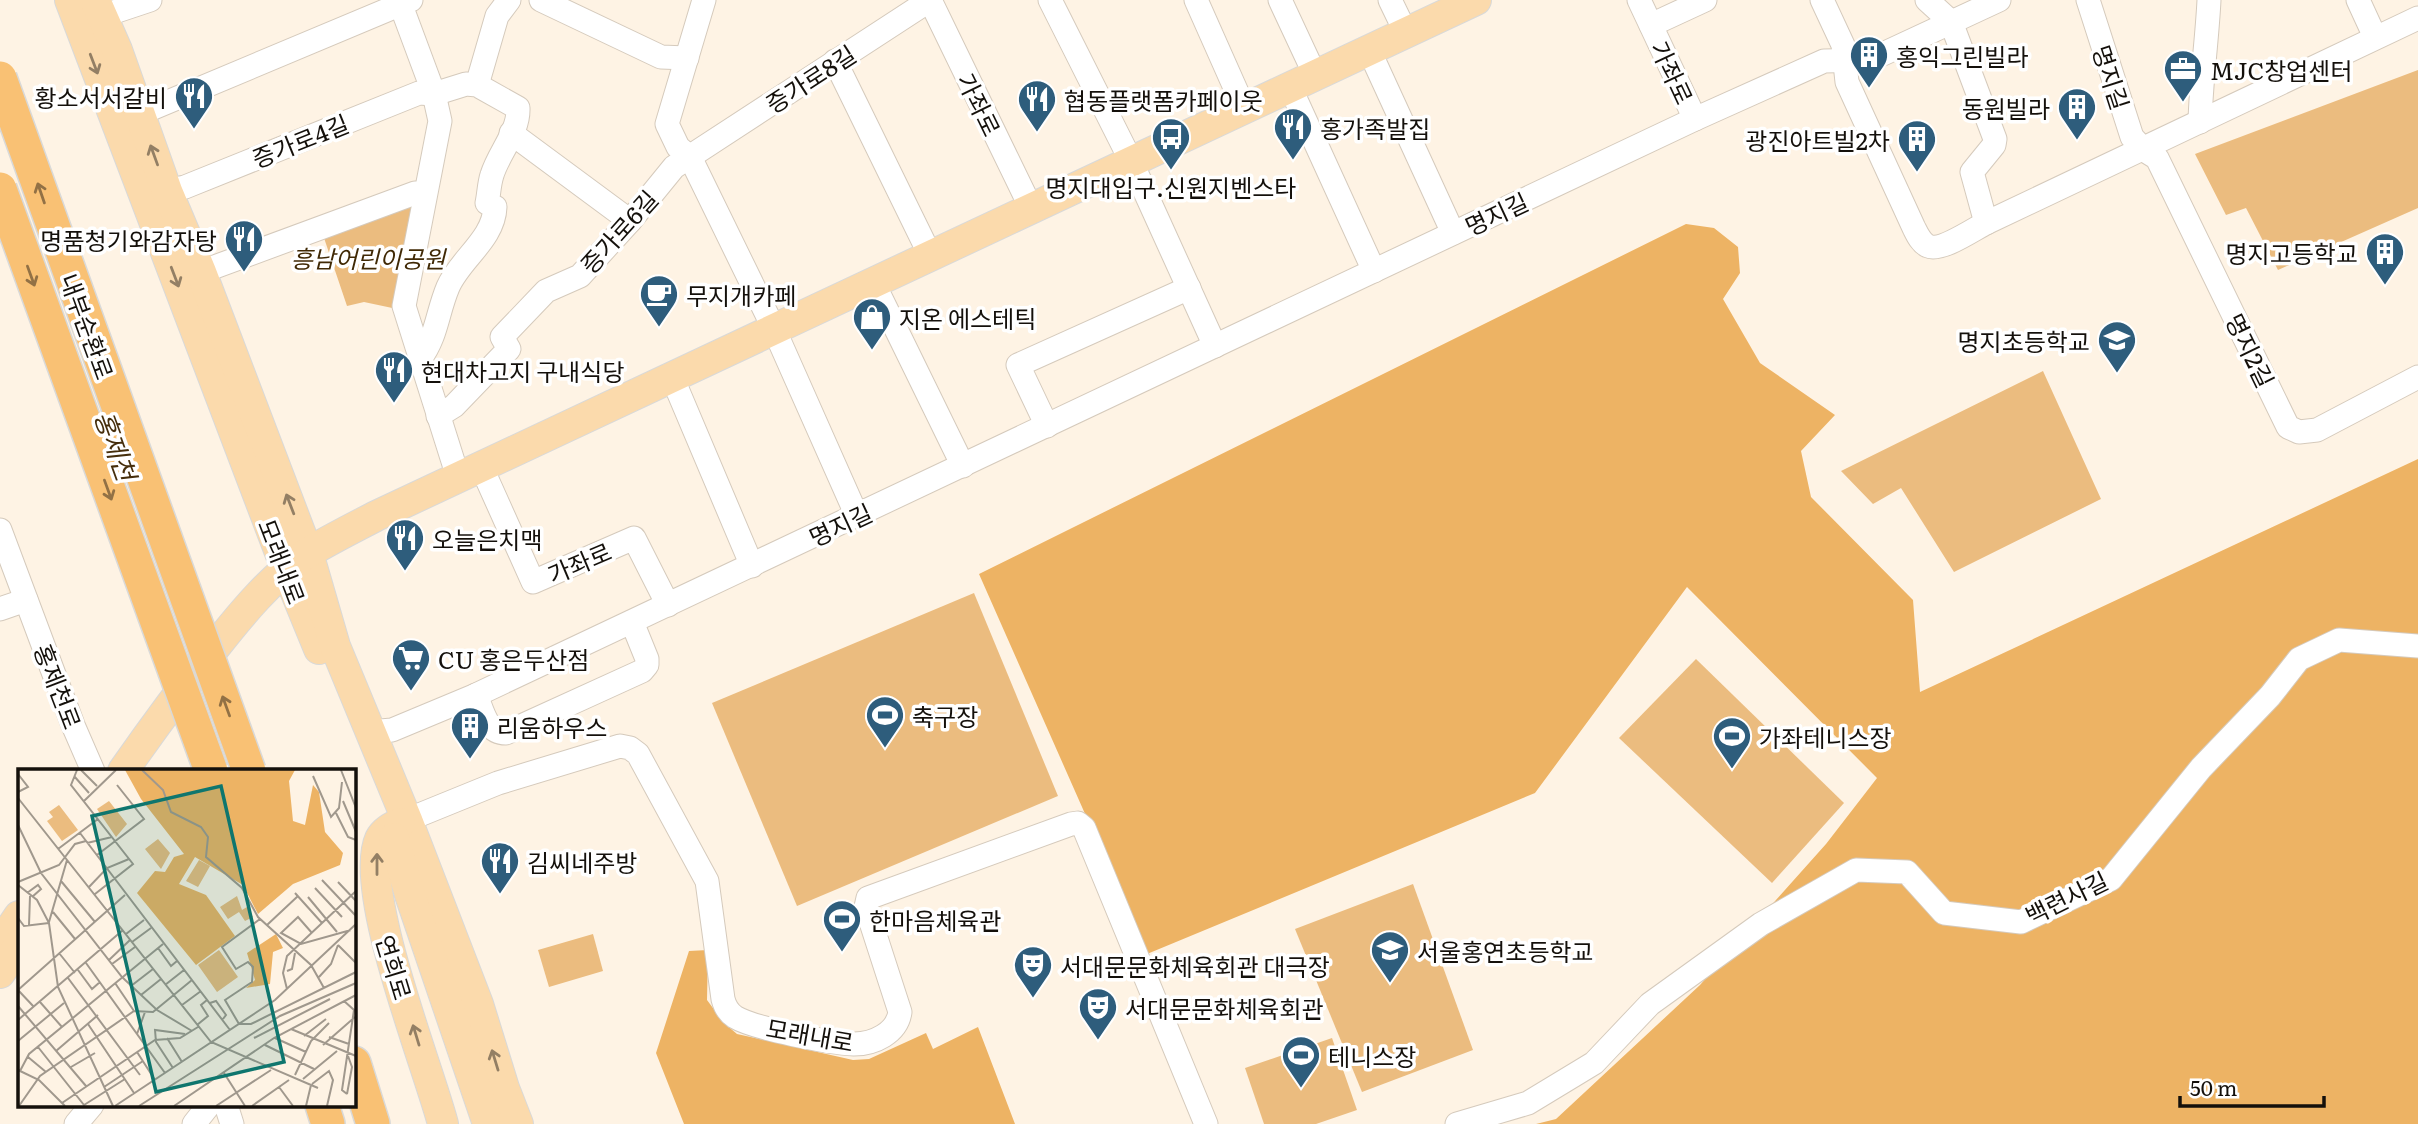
<svg xmlns="http://www.w3.org/2000/svg" width="2418" height="1124" viewBox="0 0 2418 1124" font-family="Literata,'Noto Sans KR',serif">
<rect width="100%" height="100%" fill="#fef3e4"/>
<!-- green -->
<g fill="#ebbc7f">
<polygon points="2418,70 2418,208 2278,270 2246,208 2226,215 2195,154"/>
<polygon points="408,203 415,208 397,309 364,302 347,306 323,235"/>
<polygon points="2043,371 2101,499 1954,572 1901,488 1873,504 1841,471"/>
<polygon points="974,593 1058,796 797,906 712,703"/>
<polygon points="1696,659 1844,803 1772,883 1619,738"/>
<polygon points="1413,884 1473,1050 1362,1092 1295,929"/>
<polygon points="593,934 603,971 549,987 538,950"/>
<polygon points="1332,1038 1357,1110 1316,1124 1264,1124 1245,1068"/>
</g>
<!-- forest -->
<g fill="#edb364">
<polygon points="1686,224 1714,228 1738,247 1740,273 1723,299 1760,363 1835,415 1801,451 1811,497 1913,600 1920,692 2418,459 2418,1124 1536,1124 1556,1119 1700,985 1826,844 1877,778 1687,587 1535,793 1147,954 979,574"/>
<polygon points="708,950 707,1000 724,1023 737,1034 853,1060 869,1059 926,1033 933,1049 978,1027 1015,1124 684,1124 656,1053 689,951"/>
</g>
<g fill="none" stroke-linecap="round" stroke-linejoin="round">
<!-- minor casing -->
<g stroke="#d5cabc" stroke-width="25">
<g id="minor">
<polyline points="399,0 434,94 440,121 404,306 458,477"/>
<polyline points="541,0 661,57 687,58"/>
<polyline points="704,0 667,124 678,147 690,157 774,329 857,516"/>
<polyline points="930,0 1031,208"/>
<polyline points="1050,0 1131,161 1215,346"/>
<polyline points="1196,0 1244,108"/>
<polyline points="1280,0 1315,75"/>
<polyline points="1390,0 1406,33"/>
<polyline points="1639,0 1695,119"/>
<path d="M 1822,0 L 1843,45 L 1847,82 L 1914,228 C 1917,234 1921,243 1928,246 C 1941,252 1974,229 1986,223 L 2418,18"/>
<polyline points="1927,0 1951,22 1995,139 1994,145 1972,172 1986,223"/>
<polyline points="2088,0 2132,137 2144,150 2157,158 2288,427 2299,432 2317,430 2418,377"/>
<polyline points="2358,0 2375,37"/>
<polyline points="102,16 150,0"/>
<polyline points="1651,25 1705,0"/>
<polyline points="1369,50 1453,233"/>
<polyline points="835,61 930,255"/>
<polyline points="477,85 497,16 509,0"/>
<polyline points="1290,87 1374,271"/>
<polyline points="139,114 411,0"/>
<path d="M 2200,122 C 2201,81 2207,41 2209,0"/>
<polyline points="511,133 630,221"/>
<path d="M 167,191 L 185,187 L 419,93 L 434,94 L 466,84 L 477,85 L 518,108 C 519,132 499,152 492,175 C 489,184 489,194 487,203 L 495,207 C 494,239 460,259 448,287 C 437,313 437,336 420,359"/>
<polyline points="201,272 415,193 425,194"/>
<polyline points="873,282 963,466"/>
<polyline points="672,377 752,566"/>
<polyline points="438,416 454,406 509,349 502,337 546,291 580,276 630,221 674,167 930,0"/>
<polyline points="1047,426 1018,365 1189,288"/>
<polyline points="481,466 533,582 634,538 668,605"/>
<polyline points="0,530 73,725 93,771"/>
<polyline points="0,609 26,600"/>
<path d="M 476,695 C 483,711 486,733 506,733 L 642,671 L 647,665 L 647,659 L 632,622"/>
<polyline points="369,732 392,730 476,695 1695,119 1824,61 1870,60 1999,0"/>
<path d="M 407,820 L 498,783 L 620,746 L 630,748 L 638,754 L 707,881 L 723,999 C 725,1007 729,1013 735,1017 C 755,1029 830,1043 854,1044 C 874,1044 897,1033 900,1012 L 866,907 L 868,898 L 1071,824 L 1078,823 L 1084,828 L 1206,1124"/>
<polyline points="226,1105 232,1124"/>
<polyline points="76,1124 92,1105"/>
<polyline points="194,1124 209,1105"/>
<polyline points="1457,1124 1528,1103 1594,1063 1650,1004 1761,924 1856,870 1907,872 1944,913 2021,922 2111,879 2201,768 2270,696 2299,659 2339,640 2418,646"/>
</g>
</g>
<!-- major casing -->
<g stroke="#d9d9d8" stroke-width="32">
<g id="major">
<polyline points="70,0 287,571 319,649"/>
<polyline points="95,0 117,50 167,191 201,272 308,553 335,646 407,820 478,1004 504,1088 518,1124"/>
<path d="M 123,771 C 153,728 184,686 216,646 C 242,613 271,578 306,554 C 327,541 353,528 376,516 L 1476,0"/>
<path d="M 400,823 C 392,827 384,831 380,839 C 357,889 428,1066 443,1124"/>
<polyline points="394,838 410,895 488,1124"/>
<polyline points="0,944 19,916"/>
<polyline points="0,973 19,945"/>
</g>
</g>
<!-- highway casing -->
<g stroke="#d9d9d8" stroke-width="36">
<g id="highway">
<polyline points="354,1063 373,1124"/>
<polyline points="322,1105 328,1124"/>
</g>
</g>
<!-- minor -->
<use href="#minor" stroke="#fff" stroke-width="23"/>
<!-- major -->
<use href="#major" stroke="#fbdaac" stroke-width="30"/>
<!-- highway -->
<use href="#highway" stroke="#f9c174" stroke-width="33"/>
<!-- highway-bridge casing -->
<g stroke="#d9d9d8" stroke-width="36" stroke-linecap="butt">
<g id="highway-bridge">
<polyline points="0,78 249,771"/>
<polyline points="0,189 211,771"/>
</g>
</g>
<!-- highway-bridge -->
<use href="#highway-bridge" stroke="#f9c174" stroke-width="33"/>
</g>
<!-- one-way arrows -->
<defs><path id="oneway-shaft" d="M-6 0H5M1.5-3L5.5 0L1.5 3" fill="none" stroke-width="1.6" stroke-linecap="round" stroke-linejoin="round" transform="scale(1.75)"/></defs>
<g stroke="#937f64">
<use href="#oneway-shaft" transform="translate(94 64) rotate(69)"/>
<use href="#oneway-shaft" transform="translate(154 155) rotate(-110)"/>
<use href="#oneway-shaft" transform="translate(175 277) rotate(69)"/>
<use href="#oneway-shaft" transform="translate(290 504) rotate(-111)"/>
<use href="#oneway-shaft" transform="translate(377 864) rotate(-90)"/>
<use href="#oneway-shaft" transform="translate(416 1035) rotate(-107)"/>
<use href="#oneway-shaft" transform="translate(495 1060) rotate(-107)"/>
</g>
<g stroke="#927145">
<use href="#oneway-shaft" transform="translate(41 193) rotate(-109)"/>
<use href="#oneway-shaft" transform="translate(31 276) rotate(70)"/>
<use href="#oneway-shaft" transform="translate(108 490) rotate(70)"/>
<use href="#oneway-shaft" transform="translate(226 706) rotate(-110)"/>
</g>
<!-- icons -->
<defs>
<g id="building-pin" transform="scale(2.0125)"><path d="M0 17L-7.5 6A9.5 9.5 0 1 1 7.5 6Z" fill="#2e5d7c" stroke="#fff"/><path d="M-4-6H4V6H1V3H-1V6H-4ZM-2.5-4.3h1.7v1.8h-1.7ZM.8-4.3h1.7v1.8H.8ZM-2.5-1h1.7V.8h-1.7ZM.8-1h1.7V.8H.8Z" fill="#fff"/></g>
<g id="office-pin" transform="scale(2.0125)"><path d="M0 17L-7.5 6A9.5 9.5 0 1 1 7.5 6Z" fill="#2e5d7c" stroke="#fff"/><path d="M-6-3h4V-5.5h4V-3h4V5H-6ZM-1-4.5V-3h2v-1.5ZM-6 0V1H6V0Z" fill="#fff"/></g>
<g id="restaurant-pin" transform="scale(2.0125)"><path d="M0 17L-7.5 6A9.5 9.5 0 1 1 7.5 6Z" fill="#2e5d7c" stroke="#fff"/><path d="M-5-6h1v4h1v-4h1v4h1v-4h1v5L-1.5 .5V6h-2V.5L-5-1ZM5-6V6H3V1.5H1.5Q1.5-4 5-6Z" fill="#fff"/></g>
<g id="bus-pin" transform="scale(2.0125)"><path d="M0 17L-7.5 6A9.5 9.5 0 1 1 7.5 6Z" fill="#2e5d7c" stroke="#fff"/><path d="M-5-6H5V4H4V6H2V4H-2V6H-4V4H-5ZM-3.5-4V0h7V-4ZM-3.5 1.2v1.5H-2V1.2ZM2 1.2v1.5H3.5V1.2Z" fill="#fff"/></g>
<g id="cafe-pin" transform="scale(2.0125)"><path d="M0 17L-7.5 6A9.5 9.5 0 1 1 7.5 6Z" fill="#2e5d7c" stroke="#fff"/><path d="M-5.5-4.5H6V0H3Q3 3.5 0 3.5H-2.5Q-5.5 3.5-5.5 0ZM3-3.2v2h1.7v-2ZM-6 4.5H4V6H-6Z" fill="#fff"/></g>
<g id="shop-pin" transform="scale(2.0125)"><path d="M0 17L-7.5 6A9.5 9.5 0 1 1 7.5 6Z" fill="#2e5d7c" stroke="#fff"/><path d="M-5-2.5h2.3a2.7 3.5 0 0 1 5.4 0H5L5.5 6h-11ZM-1.5-2.5h3a1.5 2.3 0 0 0-3 0Z" fill="#fff"/></g>
<g id="school-pin" transform="scale(2.0125)"><path d="M0 17L-7.5 6A9.5 9.5 0 1 1 7.5 6Z" fill="#2e5d7c" stroke="#fff"/><path d="M0-5L7-2L0 1L-7-2ZM-4 1L0 2.5L4 1V4Q0 6-4 4Z" fill="#fff"/></g>
<g id="supermarket-pin" transform="scale(2.0125)"><path d="M0 17L-7.5 6A9.5 9.5 0 1 1 7.5 6Z" fill="#2e5d7c" stroke="#fff"/><path d="M-6-5.5h2.5l.6 2H6L4.5 2H-2.5L-4.4-4H-6ZM-1.5 3.2a1.3 1.3 0 1 0 .1 0ZM3 3.2a1.3 1.3 0 1 0 .1 0Z" fill="#fff"/></g>
<g id="stadium-pin" transform="scale(2.0125)"><path d="M0 17L-7.5 6A9.5 9.5 0 1 1 7.5 6Z" fill="#2e5d7c" stroke="#fff"/><path d="M0-5a6.5 5 0 1 0 0 10a6.5 5 0 1 0 0-10ZM-3.5-1.8h7v3.6h-7Z" fill="#fff"/></g>
<g id="theatre-pin" transform="scale(2.0125)"><path d="M0 17L-7.5 6A9.5 9.5 0 1 1 7.5 6Z" fill="#2e5d7c" stroke="#fff"/><path d="M-5-5.5Q0-4 5-5.5V0Q5 5 0 6Q-5 5-5 0ZM-3.3-2.5H-1v1.5H-3.3ZM1-2.5H3.3v1.5H1ZM-2.8 1Q0 5.5 2.8 1Z" fill="#fff"/></g>
</defs>
<g fill-rule="evenodd">
<use href="#building-pin" x="1869" y="55"/>
<use href="#office-pin" x="2183" y="69"/>
<use href="#restaurant-pin" x="194" y="96"/>
<use href="#restaurant-pin" x="1037" y="99"/>
<use href="#building-pin" x="2077" y="107"/>
<use href="#restaurant-pin" x="1293" y="127"/>
<use href="#bus-pin" x="1171" y="137"/>
<use href="#building-pin" x="1917" y="139"/>
<use href="#restaurant-pin" x="244" y="239"/>
<use href="#building-pin" x="2385" y="252"/>
<use href="#cafe-pin" x="659" y="294"/>
<use href="#shop-pin" x="872" y="317"/>
<use href="#school-pin" x="2117" y="340"/>
<use href="#restaurant-pin" x="394" y="370"/>
<use href="#restaurant-pin" x="405" y="538"/>
<use href="#supermarket-pin" x="411" y="658"/>
<use href="#stadium-pin" x="885" y="715"/>
<use href="#building-pin" x="470" y="726"/>
<use href="#stadium-pin" x="1732" y="736"/>
<use href="#restaurant-pin" x="500" y="861"/>
<use href="#stadium-pin" x="842" y="919"/>
<use href="#school-pin" x="1390" y="950"/>
<use href="#theatre-pin" x="1033" y="965"/>
<use href="#theatre-pin" x="1098" y="1007"/>
<use href="#stadium-pin" x="1301" y="1055"/>
</g>
<g text-anchor="middle" dominant-baseline="central" stroke-width="7" stroke-linejoin="round" paint-order="stroke">
<!-- poi labels -->
<g font-size="24" fill="#14100b" stroke="#fff" text-anchor="start">
<text x="1896" y="55">홍익그린빌라</text>
<text x="2210" y="69">MJC창업센터</text>
<text x="167" y="96" text-anchor="end">황소서서갈비</text>
<text x="1064" y="99">협동플랫폼카페이웃</text>
<text x="2050" y="107" text-anchor="end">동원빌라</text>
<text x="1320" y="127">홍가족발집</text>
<text x="1890" y="139" text-anchor="end">광진아트빌2차</text>
<text x="1171" y="186" text-anchor="middle">명지대입구.신원지벤스타</text>
<text x="217" y="239" text-anchor="end">명품청기와감자탕</text>
<text x="2358" y="252" text-anchor="end">명지고등학교</text>
<text x="686" y="294">무지개카페</text>
<text x="899" y="317">지온 에스테틱</text>
<text x="2090" y="340" text-anchor="end">명지초등학교</text>
<text x="421" y="370">현대차고지 구내식당</text>
<text x="432" y="538">오늘은치맥</text>
<text x="438" y="658">CU 홍은두산점</text>
<text x="912" y="715">축구장</text>
<text x="497" y="726">리움하우스</text>
<text x="1759" y="736">가좌테니스장</text>
<text x="527" y="861">김씨네주방</text>
<text x="869" y="919">한마음체육관</text>
<text x="1417" y="950">서울홍연초등학교</text>
<text x="1060" y="965">서대문문화체육회관 대극장</text>
<text x="1125" y="1007">서대문문화체육회관</text>
<text x="1328" y="1055">테니스장</text>
</g>
<!-- street labels -->
<g font-size="24" fill="#14100b" stroke="#fff">
<text transform="translate(1673 72) rotate(65)">가좌로</text>
<text transform="translate(2112 77) rotate(72)">명지길</text>
<text transform="translate(810 78) rotate(-33)">증가로8길</text>
<text transform="translate(980 104) rotate(64)">가좌로</text>
<text transform="translate(300 140) rotate(-22)">증가로4길</text>
<text transform="translate(1496 213) rotate(-25)">명지길</text>
<text transform="translate(618 231) rotate(-48)">증가로6길</text>
<text transform="translate(88 326) rotate(70)">내부순환로</text>
<text transform="translate(2251 350) rotate(64)">명지2길</text>
<text transform="translate(840 524) rotate(-25)">명지길</text>
<text transform="translate(283 561) rotate(69)">모래내로</text>
<text transform="translate(579 562) rotate(-23)">가좌로</text>
<text transform="translate(59 686) rotate(69)">홍제천로</text>
<text transform="translate(2066 897) rotate(-26)">백련사길</text>
<text transform="translate(395 967) rotate(73)">연희로</text>
<text transform="translate(810 1034) rotate(10)">모래내로</text>
</g>
<!-- park labels -->
<g font-size="24" font-style="italic" fill="#402905" stroke="#fff">
<text x="368" y="257">흥남어린이공원</text>
</g>
<!-- water labels -->
<g font-size="26" font-style="italic" fill="#462e0b" stroke="#fff">
<text transform="translate(117 445) rotate(70)">홍제천</text>
</g>
</g>
<!-- overview -->
<g transform="translate(18 769)">
<rect width="338" height="338" fill="#fef3e4"/>
<path d="M 91,32 L 109,55 L 98,68 L 79,40 ZM 41,36 L 60,61 L 44,72 L 29,52 L 35,48 L 31,43 ZM 140,70 L 152,84 L 143,100 L 127,80 ZM 181,91 L 192,97 L 180,118 L 168,112 ZM 219,127 L 224,141 L 229,138 L 235,148 L 227,152 L 221,143 L 210,150 L 202,138 ZM 201,181 L 220,208 L 199,223 L 180,196 Z" fill="#ebbc7f"/>
<path d="M 107,1 L 277,1 L 271,12 L 275,52 L 287,56 L 295,16 L 301,23 L 307,63 L 325,84 L 322,96 L 275,115 L 240,145 L 225,116 L 177,88 L 161,115 L 188,126 L 217,167 L 178,196 L 119,124 L 137,102 L 147,103 L 156,88 L 166,85 L 123,30 ZM 258,165 L 265,179 L 255,183 L 252,215 L 228,219 L 237,211 L 229,184 Z" fill="#edb364"/>
<path d="M 338,213 L 338,222 L 259,257 L 135,337 L 119,337 L 249,254 Z" fill="#fef3e4"/>
<path fill="none" stroke="#a0988d" stroke-width="2" d="M 59,1 L 53,16 L 115,95 L 77,125M 63,1 L 79,17M 124,1 L 145,21 L 153,43 L 183,58 L 190,68 L 188,88 L 224,119 L 240,148 L 293,196 L 306,219M 323,1 L 338,39M 0,5 L 10,18 L 0,23M 56,7 L 71,24M 295,7 L 313,48 L 321,39 L 324,13M 0,29 L 193,273 L 300,319M 66,32 L 98,1M 325,32 L 338,63M 318,44 L 330,68 L 338,71M 0,56 L 23,104 L 104,208 L 139,241 L 174,262M 62,64 L 212,261M 69,74 L 94,68M 40,80 L 80,50M 79,86 L 126,50 L 99,16M 304,111 L 338,147M 43,112 L 77,153M 0,113 L 41,96 L 57,75 L 68,72M 320,113 L 338,132M 0,116 L 19,131 L 31,154 L 40,218 L 95,337M 71,118 L 89,99 L 111,90M 297,119 L 324,148M 9,124 L 20,116 L 23,120 L 14,128M 277,124 L 304,154M 290,128 L 319,163M 35,143 L 57,170M 0,149 L 6,157 L 31,154M 31,153 L 49,91M 11,156 L 12,127M 249,156 L 280,127M 294,164 L 280,148 L 263,164 L 283,175 L 333,161M 108,165 L 126,151M 114,173 L 133,159M 320,176 L 338,194M 140,179 L 153,197 L 159,192M 41,184 L 57,204M 91,191 L 112,171M 68,194 L 147,304M 94,195 L 117,178M 60,201 L 74,220 L 82,213M 269,202 L 274,200 L 277,184M 301,208 L 313,195 L 320,176M 50,209 L 122,306M 97,214 L 116,242M 147,216 L 166,201M 113,217 L 135,200M 269,220 L 265,204 L 269,187 L 338,122M 0,221 L 107,126M 0,221 L 16,238M 123,226 L 143,210M 326,232 L 336,241 L 324,321 L 329,325M 22,233 L 44,258M 192,234 L 198,232 L 208,246 L 205,250M 164,236 L 183,222M 0,237 L 68,317M 0,251 L 105,161M 70,255 L 116,324M 221,255 L 207,231 L 234,213 L 235,198 L 230,193 L 218,200 L 204,178 L 242,150M 221,255 L 233,255 L 338,203M 179,256 L 190,247 L 183,236 L 189,231M 273,260 L 338,287M 119,265 L 127,243M 286,267 L 308,250M 311,268 L 331,275M 149,269 L 164,293M 236,269 L 312,230M 257,269 L 288,283M 0,272 L 46,234M 247,276 L 296,300M 305,276 L 337,248M 20,278 L 66,336 L 107,310M 38,282 L 80,246M 119,283 L 137,311M 10,288 L 28,303M 53,298 L 77,284M 155,299 L 138,273 L 137,261 L 167,265M 0,301 L 21,311 L 47,337M 2,302 L 11,285 L 145,175M 206,304 L 227,337M 277,306 L 293,272 L 311,254M 285,310 L 319,282M 294,315 L 311,302 L 315,311 L 309,337M 86,318 L 125,292M 261,318 L 275,337M 329,325 L 334,298 L 330,287M 44,334 L 137,271 L 162,269 L 180,258M 1,337 L 22,307 L 116,242 L 135,243 L 174,211M 97,337 L 257,231 L 338,155M 121,337 L 262,247 L 338,214M 156,337 L 256,269 L 338,226M 198,337 L 253,301M 234,337 L 271,311M 288,337 L 293,316"/>
<path fill="#0f766e" fill-opacity="0.15" stroke="#0f766e" stroke-width="3.5" d="M 203,17 L 266,293 L 138,323 L 74,47 Z"/>
<rect width="338" height="338" fill="none" stroke="#14100b" stroke-width="3.5"/>
</g>
<!-- scale -->
<path d="M2180 1096v10h144v-10" fill="none" stroke="#14100b" stroke-width="3.5"/>
<text x="2190" y="1096" font-size="21" fill="#14100b" stroke="#ffffff" stroke-width="5" paint-order="stroke">50 m</text>
</svg>
